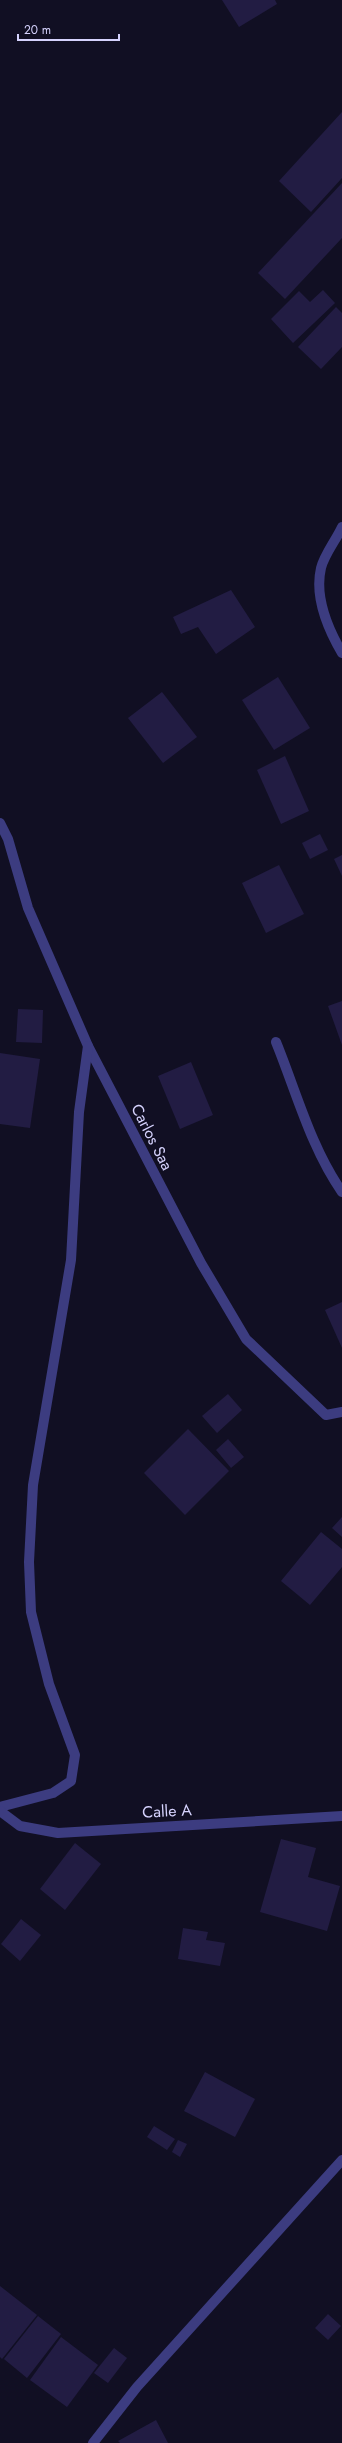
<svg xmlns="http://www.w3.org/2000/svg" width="342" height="2443" viewBox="0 0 342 2443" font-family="Jost,sans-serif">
<rect width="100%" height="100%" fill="#110f23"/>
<!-- building -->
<g fill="#221c43">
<polygon points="222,0 275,0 277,4 239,27"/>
<polygon points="342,112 342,178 311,212 279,181"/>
<polygon points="342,183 342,238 285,299 258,273"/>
<polygon points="323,290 335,303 293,343 271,319 299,291 310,302"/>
<polygon points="336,307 342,313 342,347 321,369 298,347"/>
<polygon points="231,590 255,627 216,654 198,627 181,634 173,617"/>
<polygon points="278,677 310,728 274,750 242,700"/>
<polygon points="162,692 197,737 163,763 128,718"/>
<polygon points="285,756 309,811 281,824 257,770"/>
<polygon points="320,834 328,850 310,859 302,843"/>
<polygon points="342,855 342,876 334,859"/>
<polygon points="279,865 304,914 266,933 242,883"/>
<polygon points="342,1001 342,1045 328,1006"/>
<polygon points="18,1009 43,1010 42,1043 16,1042"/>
<polygon points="0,1053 40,1059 30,1128 0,1124"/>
<polygon points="191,1062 213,1115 180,1129 158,1076"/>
<polygon points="342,1302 342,1348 325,1310"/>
<polygon points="228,1394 242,1410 217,1433 202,1416"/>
<polygon points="188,1429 229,1471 185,1515 144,1473"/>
<polygon points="228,1439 244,1457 231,1468 216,1450"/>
<polygon points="342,1517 342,1537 332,1528"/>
<polygon points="321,1532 342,1549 342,1567 310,1605 281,1581"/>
<polygon points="281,1839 316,1848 308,1877 340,1886 327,1931 260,1912"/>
<polygon points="75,1843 101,1864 65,1910 40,1889"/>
<polygon points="21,1919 41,1935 20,1961 1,1944"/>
<polygon points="183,1928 208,1932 206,1940 225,1943 220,1966 178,1959"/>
<polygon points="205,2072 255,2099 235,2137 184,2111"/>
<polygon points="154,2126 175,2139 167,2150 147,2137"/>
<polygon points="178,2140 187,2144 180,2157 172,2152"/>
<polygon points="0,2286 37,2315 2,2359 0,2357"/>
<polygon points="328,2314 341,2326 328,2340 315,2328"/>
<polygon points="38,2316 61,2334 27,2378 4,2359"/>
<polygon points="61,2337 98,2365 67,2407 30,2380"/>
<polygon points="114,2348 127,2358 108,2383 94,2373"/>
<polygon points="156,2420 168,2443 120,2443 118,2441"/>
</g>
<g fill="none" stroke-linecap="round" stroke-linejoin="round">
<!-- lane -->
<path stroke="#3c3c80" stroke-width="10" d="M 276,1042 C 296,1091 311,1148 342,1192"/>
<!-- street -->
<g stroke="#3c3c80" stroke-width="10">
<path d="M 342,527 C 336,540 324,555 321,568 C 314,598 328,629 342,653"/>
<polyline points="0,823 8,839 28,908 88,1046 201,1263 246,1339 326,1415 342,1412"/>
<polyline points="0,1807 53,1793 71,1781 75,1755 49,1684 31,1612 29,1562 33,1485 71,1260 79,1112 88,1046"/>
<polyline points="0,1811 20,1826 58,1833 342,1816"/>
<polyline points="93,2443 137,2387 342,2160"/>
</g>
</g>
<g text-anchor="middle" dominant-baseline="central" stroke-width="3" stroke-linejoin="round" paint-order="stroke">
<!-- street labels -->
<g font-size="16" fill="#d5d2fd" stroke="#110f23">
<text transform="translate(152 1137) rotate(63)">Carlos Saa</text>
<text transform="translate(167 1811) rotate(-3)">Calle A</text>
</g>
</g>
<!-- scale -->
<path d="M18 34v6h101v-6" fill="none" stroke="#d5d2fd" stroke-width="2"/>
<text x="24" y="34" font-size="12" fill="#d5d2fd" stroke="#110f23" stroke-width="3" paint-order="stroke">20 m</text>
</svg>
